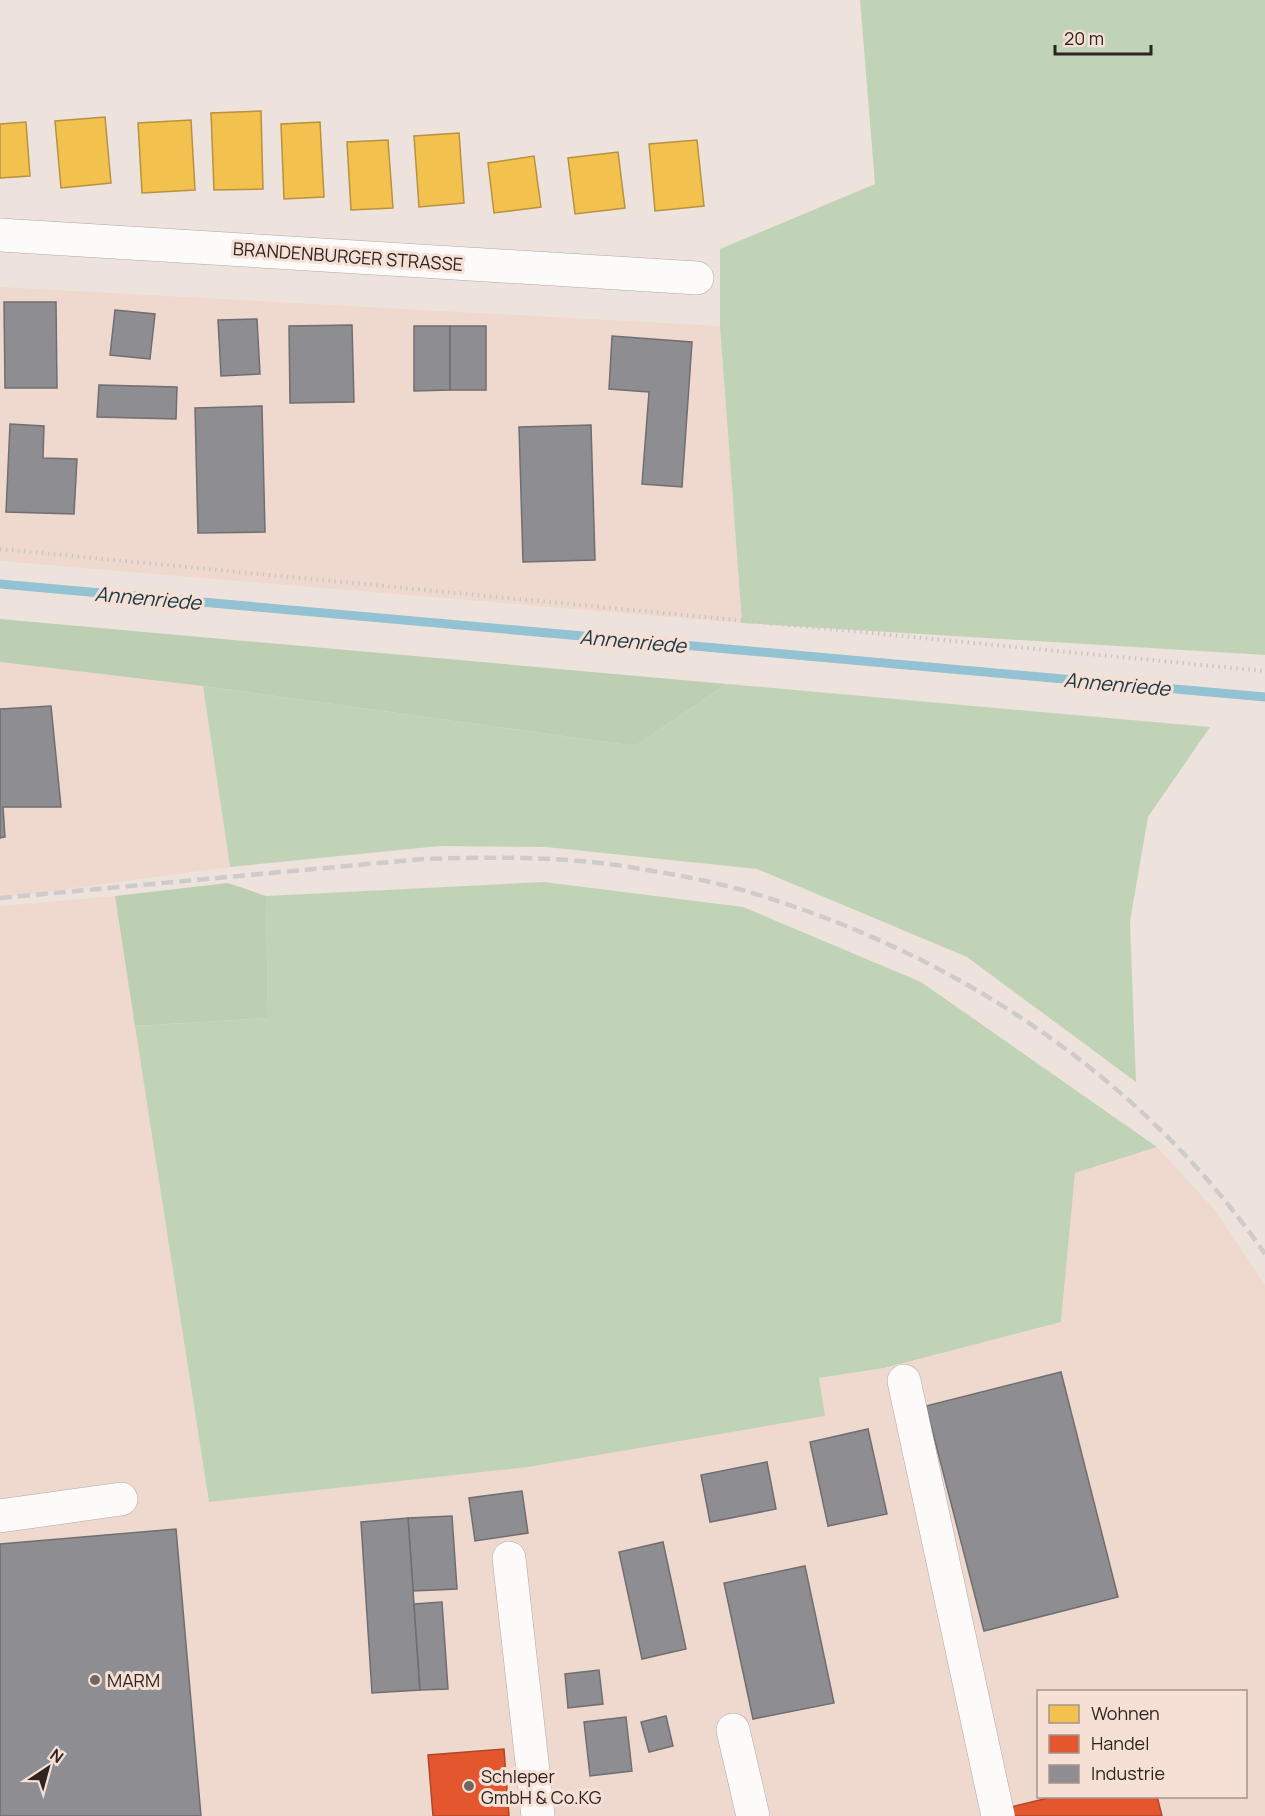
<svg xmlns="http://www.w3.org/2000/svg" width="1265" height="1816" viewBox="0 0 1265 1816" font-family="Manrope,sans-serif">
<rect width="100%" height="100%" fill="#eee2dd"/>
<!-- built -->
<g fill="#efd9cf" fill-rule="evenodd">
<polygon points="0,287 720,326 742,623 0,561"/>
<polygon points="0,662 203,686 230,867 0,898"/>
<path d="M 115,896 L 210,1502 L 825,1416 L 819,1378 L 884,1368 L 1061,1322 L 1075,1173 L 1157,1147 L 1215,1210 L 1265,1285 L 1265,1816 L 0,1816 L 0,906 ZM 1038,1692 L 1246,1692 L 1246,1796 L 1038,1796 Z"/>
</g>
<!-- green -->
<g fill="#c1d3b7">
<polygon points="860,0 1265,0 1265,655 742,623 720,326 720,249 875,184"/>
<polygon points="727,684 1210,727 1148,817 1130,921 1136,1082 967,957 757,869 546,847 440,846 230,867 203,686 635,746"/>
<polygon points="544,882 743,907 921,982 1157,1147 1075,1173 1061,1322 884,1368 819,1378 825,1416 528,1467 209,1502 135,1026 268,1018 266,896"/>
</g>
<!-- forest -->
<g fill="#bccfb3">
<polygon points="0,619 727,684 635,746 203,686 0,662"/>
<polygon points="228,883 266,896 268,1018 135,1026 115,896"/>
</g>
<!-- homes -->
<g fill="#f2c14e" stroke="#b79240" stroke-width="1.5">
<polygon points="261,111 263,189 214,190 211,113"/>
<polygon points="105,117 111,183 61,188 55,121"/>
<polygon points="191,120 195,190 142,193 138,123"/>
<polygon points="26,122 30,176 0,178 0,124"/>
<polygon points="320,122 324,197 284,199 281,124"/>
<polygon points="459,133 464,203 419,207 414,136"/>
<polygon points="388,140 393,208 351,210 347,142"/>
<polygon points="697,140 704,206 655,211 649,144"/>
<polygon points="618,152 625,208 575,214 568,158"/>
<polygon points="534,156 541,207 494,213 488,163"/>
</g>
<!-- shops -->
<g fill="#e4572e" stroke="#ad482a" stroke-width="1.5">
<polygon points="504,1749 509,1816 433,1816 428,1755"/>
<polygon points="1056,1796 1157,1796 1162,1816 1013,1816 1011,1807"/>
</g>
<!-- industry -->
<g fill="#8d8d92" stroke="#706e70" stroke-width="1.5">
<polygon points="4,302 56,302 57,388 5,388"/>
<polygon points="115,310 155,314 150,359 110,355"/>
<polygon points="257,319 260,374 221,376 218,320"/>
<polygon points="352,325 354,402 290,403 289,326"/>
<polygon points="414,326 450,326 450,390 414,391"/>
<rect x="450" y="326" width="36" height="64"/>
<polygon points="612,336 692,342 682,487 642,484 649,392 609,389"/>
<polygon points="99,385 177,387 176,419 97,417"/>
<polygon points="262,406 265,532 198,533 195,408"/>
<polygon points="10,424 44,426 43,458 77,459 74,514 6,512"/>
<polygon points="591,425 595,560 523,562 519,427"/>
<polygon points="51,706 61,807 3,807 5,837 0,838 0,709"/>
<polygon points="1061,1372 1118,1597 984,1631 926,1406"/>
<polygon points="868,1429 887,1514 828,1526 810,1442"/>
<polygon points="767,1462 776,1509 710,1522 701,1475"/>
<polygon points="522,1491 528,1533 475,1541 469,1498"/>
<polygon points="452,1516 457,1589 413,1591 408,1518"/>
<polygon points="408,1518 420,1690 372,1693 361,1522"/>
<polygon points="176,1529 201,1816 0,1816 0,1544"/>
<polygon points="663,1542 686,1649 642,1659 619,1552"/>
<polygon points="805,1566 834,1703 753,1719 724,1583"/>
<polygon points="442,1602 448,1689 420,1690 414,1604"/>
<polygon points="599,1670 603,1704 568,1708 565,1674"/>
<polygon points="666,1716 673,1746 649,1752 641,1722"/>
<polygon points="626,1717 632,1771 590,1776 584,1722"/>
</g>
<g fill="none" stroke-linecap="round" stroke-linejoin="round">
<!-- stream -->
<polyline stroke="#93c2d2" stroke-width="9" points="0,584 1265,697"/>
<!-- minor casing -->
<g stroke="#b1a8a4" stroke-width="34">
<g id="minor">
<polyline points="0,235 697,278"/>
<polyline points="904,1381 998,1816"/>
<polyline points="0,1516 121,1499"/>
<polyline points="509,1558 538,1816"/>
<polyline points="733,1730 753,1816"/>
</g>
</g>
<!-- path -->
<polyline stroke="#c9c6c3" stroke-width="4" stroke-dasharray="1.5 4.5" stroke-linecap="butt" points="0,549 1265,671"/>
<!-- minor -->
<use href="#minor" stroke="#fcfbfa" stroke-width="33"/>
<!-- rail -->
<path stroke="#cfcbca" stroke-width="4.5" stroke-dasharray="12 6" stroke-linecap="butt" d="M 0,898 L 423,859 C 489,857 557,856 623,866 C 666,873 710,880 752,893 C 956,954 1143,1077 1265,1254"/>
</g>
<!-- markers -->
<g fill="#716663" stroke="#f6dfd5" stroke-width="2">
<circle cx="95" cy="1680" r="6"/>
<circle cx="469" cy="1786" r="6"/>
</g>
<g text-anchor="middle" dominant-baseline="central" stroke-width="6" stroke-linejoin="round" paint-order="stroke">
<!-- street labels -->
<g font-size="18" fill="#2d2421" stroke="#f6dfd5">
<text transform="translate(348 256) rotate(4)">BRANDENBURGER STRASSE</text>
</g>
<!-- poi labels -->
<g font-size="18" fill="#2d2421" stroke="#f6dfd5" text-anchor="start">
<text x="107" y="1680">MARM</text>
<text x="481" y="1776">Schleper<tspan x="481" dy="21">GmbH &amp; Co.KG</tspan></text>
</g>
<!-- water labels -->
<g font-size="20" font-style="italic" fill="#163944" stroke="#f6dfd5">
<text transform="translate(148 598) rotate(5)">Annenriede</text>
<text transform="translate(633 641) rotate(5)">Annenriede</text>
<text transform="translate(1117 684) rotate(5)">Annenriede</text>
</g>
</g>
<!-- legend -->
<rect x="1037" y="1690" width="210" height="108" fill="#f6dfd5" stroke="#a6948d" stroke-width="1.5"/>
<rect x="1049" y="1705" width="30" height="18" fill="#f2c14e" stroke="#a6948d" stroke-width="1.5"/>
<text x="1091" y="1720" font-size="18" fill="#2d2421">Wohnen</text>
<rect x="1049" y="1735" width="30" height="18" fill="#e4572e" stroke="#a6948d" stroke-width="1.5"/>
<text x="1091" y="1750" font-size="18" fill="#2d2421">Handel</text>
<rect x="1049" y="1765" width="30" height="18" fill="#8d8d92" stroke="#a6948d" stroke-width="1.5"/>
<text x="1091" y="1780" font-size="18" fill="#2d2421">Industrie</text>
<!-- north arrow -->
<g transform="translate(48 1768) rotate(36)" stroke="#f6dfd5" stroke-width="4.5" paint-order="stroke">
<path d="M0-4.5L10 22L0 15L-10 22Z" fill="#2d2421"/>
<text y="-9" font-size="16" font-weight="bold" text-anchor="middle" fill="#2d2421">N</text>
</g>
<!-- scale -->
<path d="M1055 45v9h96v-9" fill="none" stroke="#2d2421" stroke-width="3"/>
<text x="1064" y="45" font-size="18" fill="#2d2421" stroke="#f6dfd5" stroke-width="4.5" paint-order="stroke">20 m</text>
</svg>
